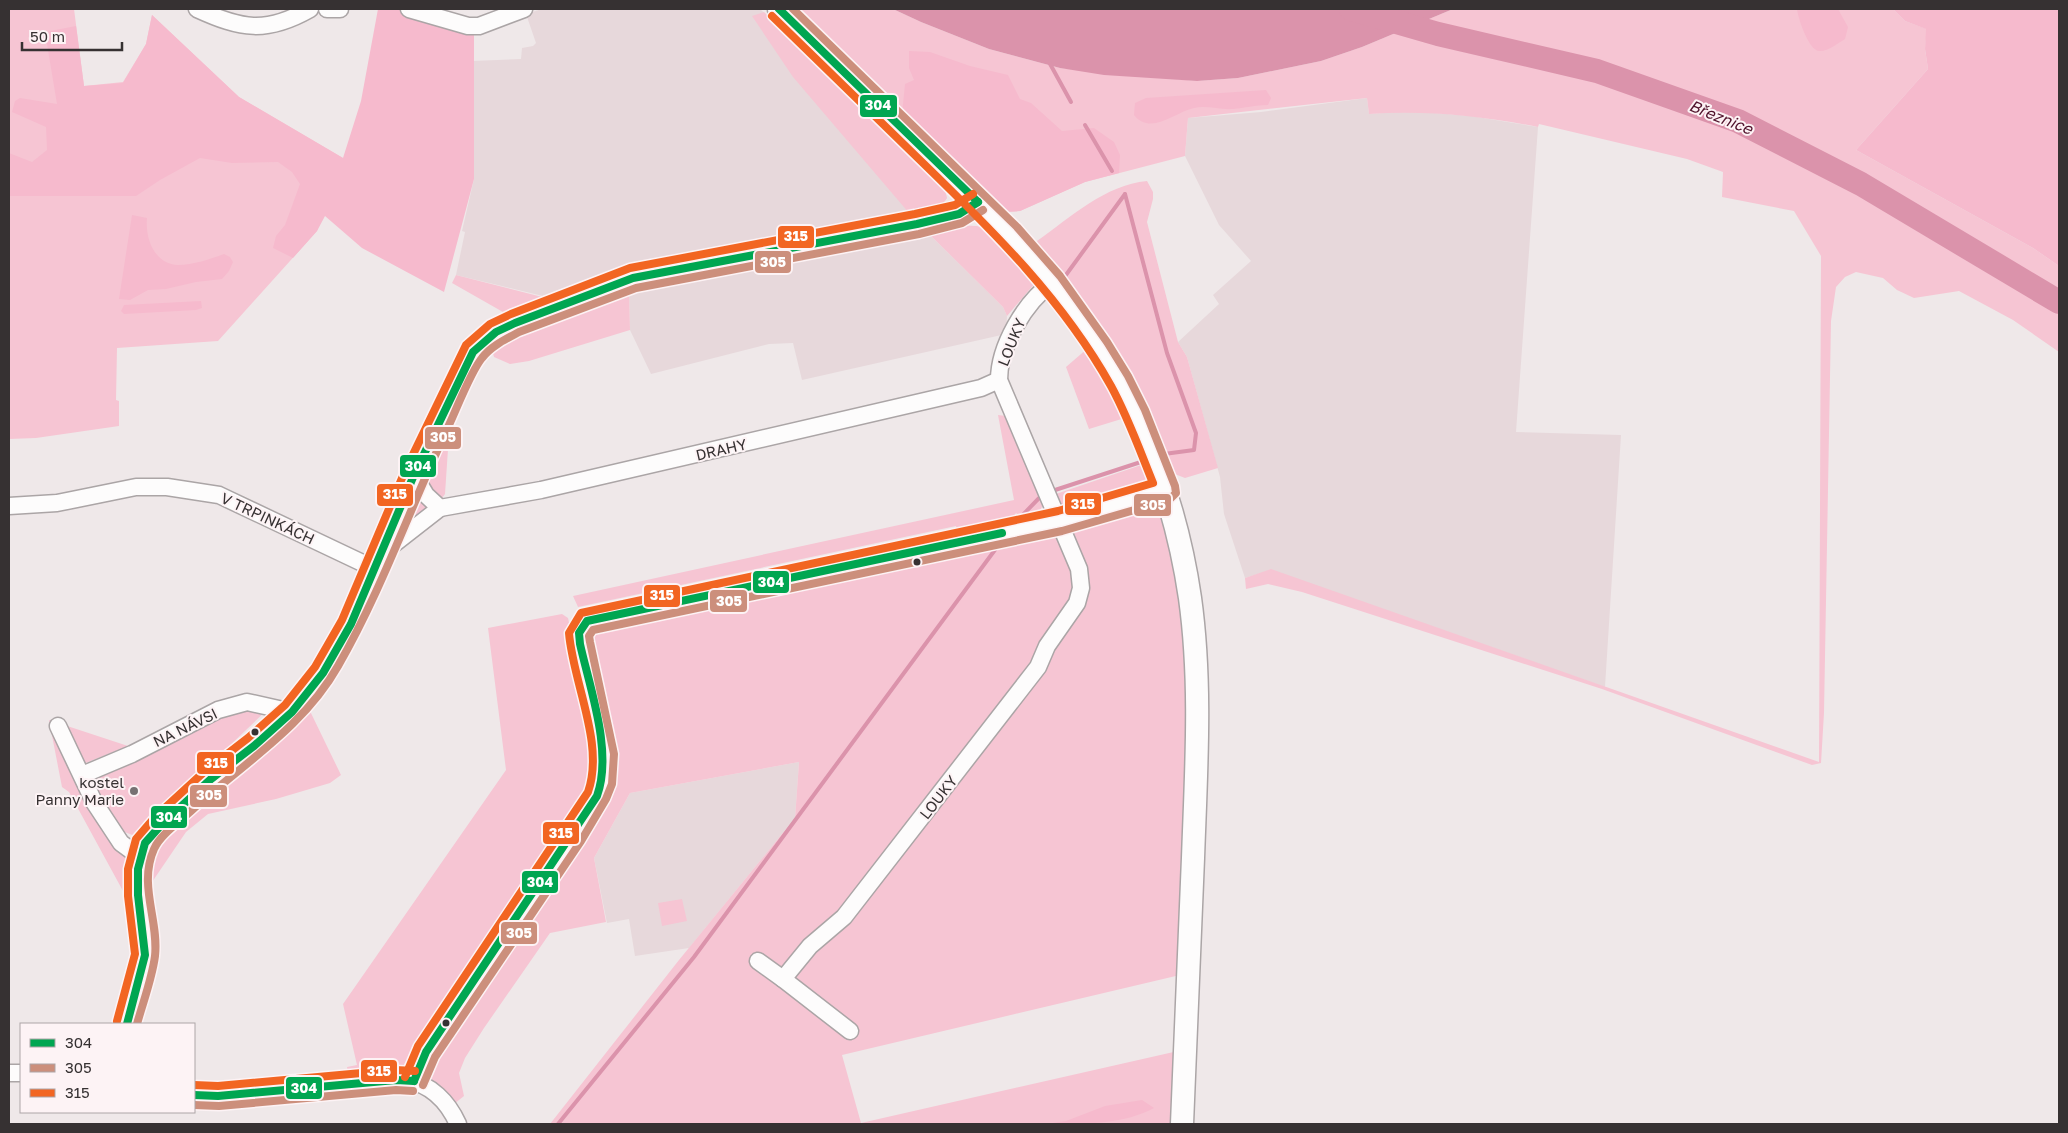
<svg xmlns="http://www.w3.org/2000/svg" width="2068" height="1133" viewBox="0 0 2068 1133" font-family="'Golos Text',sans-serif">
<rect width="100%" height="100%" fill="#efe8e9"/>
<!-- built -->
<g fill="#e7d8db">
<polygon points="542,9 760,9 944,187 947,198 938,207 909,212 912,217 672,265 622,267 579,285 555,299 456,275 465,232 462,231 474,179 472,61 521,59 522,48 533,46 536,43 526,14"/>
<polygon points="1367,98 1369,114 1410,111 1471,116 1538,127 1516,432 1621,435 1605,687 1271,570 1245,578 1224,514 1220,477 1187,357 1178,342 1219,304 1213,295 1251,261 1219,225 1185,156 1188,118 1261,112"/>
<polygon points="926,231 1003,307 1007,316 1006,334 802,380 793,343 769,344 651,374 630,330 629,288"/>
<polygon points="799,762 795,818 689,948 635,956 629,919 607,923 594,858 630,793"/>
</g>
<!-- green -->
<g fill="#f6c5d3">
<polygon points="9,9 74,9 84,86 123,82 146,44 152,15 239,97 343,158 317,231 218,341 117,348 116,400 119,401 119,426 36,438 9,439"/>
<path d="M 795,9 L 893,9 L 921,22 L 989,49 L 1060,68 L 1197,81 L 1238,78 L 1321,61 L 1362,47 L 1453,9 L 1893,9 L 1905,21 L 1927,29 L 1925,49 L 1928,69 L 1856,150 L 2033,248 L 2059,266 L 2059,352 L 2013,320 L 1959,291 L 1914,298 L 1897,290 L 1883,278 L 1856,272 L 1845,277 L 1836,287 L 1831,321 L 1824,713 L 1821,763 L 1812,765 L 1602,689 L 1302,592 L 1268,584 L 1246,589 L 1245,578 L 1271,569 L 1819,762 L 1821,256 L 1794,211 L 1722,197 L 1723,172 L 1687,159 L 1539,124 L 1538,127 C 1482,116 1426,110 1369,114 L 1367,98 L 1188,118 L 1185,156 L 1085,182 L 1020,211 L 1004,212 Z"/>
<path d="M 764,12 L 944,187 L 947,198 C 940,211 922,210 909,213 L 793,77 L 752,16 Z"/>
<path d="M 1147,181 L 1153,192 L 1153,199 L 1147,222 L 1178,342 L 1187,357 L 1218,468 L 1185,478 L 1172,473 L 1139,393 L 1085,309 L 1042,258 L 1037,241 C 1071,217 1105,185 1147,181 Z"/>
<polygon points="950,225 977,226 991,231 1035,276 1036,282 1007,316 1003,307 926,231"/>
<polygon points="456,275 554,300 505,322 502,320 503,312 452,283"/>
<path d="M 629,288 L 630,330 L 529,361 L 510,364 L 494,357 L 492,350 C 517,325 593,302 629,288 Z"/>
<polygon points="1088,348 1128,417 1089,429 1066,367"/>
<polygon points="998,415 1006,416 1039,492 1043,505 1036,518 1027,521 1016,513 1011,520 1015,524 958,535 956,526 578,607 573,596 1014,500"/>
<polygon points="435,442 448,449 445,494 432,511 391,541"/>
<path d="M 1147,463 C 1151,475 1149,481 1141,490 L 1075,511 L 1062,506 L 1056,494 Z"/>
<polygon points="1146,504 1153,506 1165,516 1182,612 1188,689 1180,975 842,1055 861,1123 1178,1051 1174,1124 550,1124 679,960 795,818 799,762 630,793 594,858 606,922 550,933 484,1028 465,1058 459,1073 464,1096 454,1104 429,1076 430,1061 601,802 587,639 589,634 598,626 849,571 850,575 881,572 922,564 948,550 967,547 971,551 1020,539 1073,531 1076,523"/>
<path d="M 562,614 L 568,618 L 596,742 C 599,764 596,802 575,815 L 403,1066 L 397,1070 L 349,1077 L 347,1067 L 357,1065 L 343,1004 L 506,770 L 488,628 Z"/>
<polygon points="230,707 270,707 135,836 122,831 95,790 97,778"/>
<polygon points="309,709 341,775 330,783 276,799 208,814 186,832 148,888 148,857 152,849 175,825"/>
<polygon points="49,720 128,746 73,768 131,864 133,890 129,902 69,792 62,787"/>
<polygon points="682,899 687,921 662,926 658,903"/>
</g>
<!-- forest -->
<g fill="#f6bacd">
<polygon points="378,9 400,9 474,34 474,179 444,292 362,248 325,216 317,231 293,258 273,248 276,236 285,225 300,184 292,172 278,162 232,163 200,158 160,180 136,196 9,196 9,153 32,162 47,150 46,127 12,112 15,101 20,98 57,104 45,32 76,26 84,86 123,83 146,44 152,15 239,97 343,158 361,101"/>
<path d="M 1797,9 L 1838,9 L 1848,27 L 1845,39 C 1838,43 1829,51 1820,51 C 1809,52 1798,18 1797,9 Z"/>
<polygon points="1893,9 2059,9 2059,266 2033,248 1856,150 1928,69 1925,49 1926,29 1905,21"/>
<polygon points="909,51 930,52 970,66 1008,75 1020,99 1031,103 1062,131 1094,128 1114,142 1120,155 1119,173 1085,182 1020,211 1004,212 902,114 905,84 914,80 909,68"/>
<path d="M 1266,90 L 1271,98 L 1268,105 C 1255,105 1245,108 1233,109 C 1220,110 1206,105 1194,108 C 1175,112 1151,136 1134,115 L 1135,103 L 1146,98 Z"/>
<path d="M 132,215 L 147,218 C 145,238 154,264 178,265 C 193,265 210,259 224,254 L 230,257 L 233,262 L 229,271 L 222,279 L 196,282 L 166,289 L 148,290 L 130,300 L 119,299 Z"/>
<polygon points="201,301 202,308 196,310 124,314 121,311 124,305"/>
<path d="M 1142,1100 L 1154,1108 C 1123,1125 1081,1124 1046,1124 L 1066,1121 L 1105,1106 Z"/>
</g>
<!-- water -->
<polygon fill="#db93ab" points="893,9 1453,9 1362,47 1321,61 1238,78 1197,81 1104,75 1060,68 989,49 921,22"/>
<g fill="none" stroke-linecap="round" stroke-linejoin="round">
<!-- stream -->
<g stroke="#db93ab" stroke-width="4">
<polyline points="1049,62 1071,102"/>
<polyline points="1085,125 1112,171"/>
<polyline points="1125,194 1167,353 1196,433 1194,450 1164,454"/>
<polyline points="1063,279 1125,194"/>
<polyline points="1052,491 1147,460"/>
<polyline points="1013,525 1043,494"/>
<polyline points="558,1124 694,957 1003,539"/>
</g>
<!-- river -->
<polyline stroke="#db93ab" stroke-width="24" points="1351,9 1438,34 1597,71 1738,121 1861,184 2059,302"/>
<!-- street casing -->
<g stroke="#aba5a6" stroke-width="19">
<g id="street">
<path d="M 197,9 C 241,29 266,34 310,9"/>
<polyline points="327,9 340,9"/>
<polyline points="409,9 468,26 479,26 524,9"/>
<polyline points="414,475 426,495 440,508 541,490 981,388 999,380"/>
<polyline points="9,506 57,503 136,487 167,487 219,495 373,568"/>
<polyline points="382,557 390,547 440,508"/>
<polyline points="58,726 94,802 121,843 140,857"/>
<polyline points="82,775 132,754 218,710 247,702 292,712"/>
<polyline points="758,961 783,979"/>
<polyline points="127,1024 145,955 145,941 138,895 138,869 145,843 162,824 211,779 254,746 292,712 323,673 351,624 414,475 473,352 496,332 515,323 633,278 917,224 959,214 978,202"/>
<path d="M 850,1031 L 783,979 L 810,946 L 844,917 L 1038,667 L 1047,646 L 1077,603 L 1081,588 L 1079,569 L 999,380 C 999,346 1025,302 1052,283"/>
<polyline points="9,1073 21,1073"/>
<polyline points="414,1081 426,1052 573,835 597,796 602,782 604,755 580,644 579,633 587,621 1060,521 1166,490"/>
<path d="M 194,1095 L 218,1096 L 406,1080 C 431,1084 448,1102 458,1124"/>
</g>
</g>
<!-- secondary casing -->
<g stroke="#aba5a6" stroke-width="25">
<path id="secondary" d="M 779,9 C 830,59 882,109 933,159 C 984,208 1034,256 1075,313 C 1136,398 1175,495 1190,598 C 1202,684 1196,772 1193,858 C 1189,947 1186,1036 1182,1124"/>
</g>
<!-- street -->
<use href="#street" stroke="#fdfcfc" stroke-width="16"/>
<!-- secondary -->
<use href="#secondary" stroke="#fdfcfc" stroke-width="22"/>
<!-- bus-1 casing -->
<g stroke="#fdf3f5" stroke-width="11">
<g id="bus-1">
<polyline points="779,9 978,202"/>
<polyline points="127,1024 145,955 138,895 138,869 145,843 162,824 211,779 254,746 292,712 323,673 351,624 414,475 473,352 496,332 515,323 633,278 917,224 959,214 978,202"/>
<path d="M 414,1081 L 426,1052 L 597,796 C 613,752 590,689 580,644 L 579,633 L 587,621 L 1002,533"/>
<polyline points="194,1095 218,1096 396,1080 414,1081"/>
</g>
</g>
<!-- bus-2 casing -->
<g stroke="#fdf3f5" stroke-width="11">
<g id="bus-2">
<path d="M 137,1024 C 143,1002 152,979 155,956 C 159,920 138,885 154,849 C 160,835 179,822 191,811 C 242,764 303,728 338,666 C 382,590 411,505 449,425 C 457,408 471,371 482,358 C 491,346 506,339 519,332 L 636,288 L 919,234 L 962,223 L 983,210"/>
<polyline points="423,1085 435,1057 581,841 606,799 612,784 614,754 590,642 589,636 593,630 1062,531 1169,500 1176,493 1175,486 1145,410 1128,376 1107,342 1060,276 1017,227 793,9"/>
<polyline points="194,1105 219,1106 396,1090 413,1091"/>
</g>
</g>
<!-- bus-3 casing -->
<g stroke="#fdf3f5" stroke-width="11">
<g id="bus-3">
<polyline points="117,1021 135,954 128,896 128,869 136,839 155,817 204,772 248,738 285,705 315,667 342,620 405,471 466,345 490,324 511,314 630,268 915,214 955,205 973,194"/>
<path d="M 405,1077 L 418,1046 L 588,792 C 605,744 573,683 569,633 L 581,613 L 1058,511 L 1153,483 C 1140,451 1128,417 1111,386 C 1063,300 994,232 924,164 C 873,115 823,65 772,16"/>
<polyline points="194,1085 218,1086 395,1070 415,1071"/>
</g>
</g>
<!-- bus-1 -->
<use href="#bus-1" stroke="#00a651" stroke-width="8"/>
<!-- bus-2 -->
<use href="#bus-2" stroke="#cc8f7c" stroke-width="8"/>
<!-- bus-3 -->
<use href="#bus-3" stroke="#f26522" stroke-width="8"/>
</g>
<!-- markers -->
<g fill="#363132" stroke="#fdf3f5" stroke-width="2">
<circle cx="917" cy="562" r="4.5"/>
<circle cx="255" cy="732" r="4.5"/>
<circle cx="446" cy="1023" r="4.5"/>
</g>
<circle fill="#777172" stroke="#fdf3f5" stroke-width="2" cx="134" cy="791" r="5"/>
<g text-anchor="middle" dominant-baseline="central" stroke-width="4" stroke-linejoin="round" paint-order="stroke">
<!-- street labels -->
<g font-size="15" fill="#363132" stroke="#fdf3f5">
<text transform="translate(1011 342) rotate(-68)">LOUKY</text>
<text transform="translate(721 449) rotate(-13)">DRAHY</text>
<text transform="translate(268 518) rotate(25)">V TRPINKÁCH</text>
<text transform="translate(185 727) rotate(-26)">NA NÁVSI</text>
<text transform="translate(938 797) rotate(-52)">LOUKY</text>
</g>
<!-- poi labels -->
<g font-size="15" fill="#363132" stroke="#fdf3f5" text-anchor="end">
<text x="124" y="782">kostel<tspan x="124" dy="17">Panny Marie</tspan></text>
</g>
<!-- water labels -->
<g font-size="16" font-style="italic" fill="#51132c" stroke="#fdf3f5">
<text transform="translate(1721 117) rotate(22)">Březnice</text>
</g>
</g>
<g stroke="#fdf3f5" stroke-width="2">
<rect x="859" y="94" width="39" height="24" rx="5" fill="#00a651"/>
<rect x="777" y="225" width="38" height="24" rx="5" fill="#f26522"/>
<rect x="754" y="250" width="38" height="24" rx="5" fill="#cc8f7c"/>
<rect x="424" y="426" width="38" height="24" rx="5" fill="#cc8f7c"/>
<rect x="399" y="454" width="38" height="24" rx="5" fill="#00a651"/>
<rect x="376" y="483" width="38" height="24" rx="5" fill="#f26522"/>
<rect x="1064" y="492" width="38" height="24" rx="5" fill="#f26522"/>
<rect x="1133" y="493" width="39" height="24" rx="5" fill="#cc8f7c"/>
<rect x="752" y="570" width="38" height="24" rx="5" fill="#00a651"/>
<rect x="643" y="584" width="38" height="24" rx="5" fill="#f26522"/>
<rect x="709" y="589" width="39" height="24" rx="5" fill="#cc8f7c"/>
<rect x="196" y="751" width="39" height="24" rx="5" fill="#f26522"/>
<rect x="189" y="784" width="39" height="24" rx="5" fill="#cc8f7c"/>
<rect x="150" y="805" width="38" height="24" rx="5" fill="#00a651"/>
<rect x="542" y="821" width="38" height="24" rx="5" fill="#f26522"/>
<rect x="521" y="870" width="38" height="24" rx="5" fill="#00a651"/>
<rect x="500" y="921" width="38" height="24" rx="5" fill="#cc8f7c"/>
<rect x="360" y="1059" width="38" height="24" rx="5" fill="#f26522"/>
<rect x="285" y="1076" width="38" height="24" rx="5" fill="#00a651"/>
</g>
<g font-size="14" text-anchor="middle" font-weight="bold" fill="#fff">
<text x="878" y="110">304</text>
<text x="796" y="241">315</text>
<text x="773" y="267">305</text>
<text x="443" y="442">305</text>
<text x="418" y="471">304</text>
<text x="395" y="499">315</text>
<text x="1083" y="509">315</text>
<text x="1153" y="510">305</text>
<text x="771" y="587">304</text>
<text x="662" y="600">315</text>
<text x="729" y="606">305</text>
<text x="216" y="768">315</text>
<text x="209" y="800">305</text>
<text x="169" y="822">304</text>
<text x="561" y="838">315</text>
<text x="540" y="887">304</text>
<text x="519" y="938">305</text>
<text x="379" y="1076">315</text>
<text x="304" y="1093">304</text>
</g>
<!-- border -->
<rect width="2068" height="1133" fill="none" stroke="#363132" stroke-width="20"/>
<!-- legend -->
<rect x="20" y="1023" width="175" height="90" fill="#fdf3f5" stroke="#ada5a7"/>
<rect x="30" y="1039" width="25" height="8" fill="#00a651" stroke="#ada5a7"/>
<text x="65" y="1048" font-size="15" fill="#363132">304</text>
<rect x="30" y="1064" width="25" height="8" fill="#cc8f7c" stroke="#ada5a7"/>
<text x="65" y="1073" font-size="15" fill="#363132">305</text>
<rect x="30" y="1089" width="25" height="8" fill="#f26522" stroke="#ada5a7"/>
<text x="65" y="1098" font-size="15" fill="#363132">315</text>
<!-- scale -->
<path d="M22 42v8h100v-8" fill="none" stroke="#363132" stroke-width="2.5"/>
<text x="30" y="42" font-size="15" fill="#363132" stroke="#fdf3f5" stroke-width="4" paint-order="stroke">50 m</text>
</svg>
